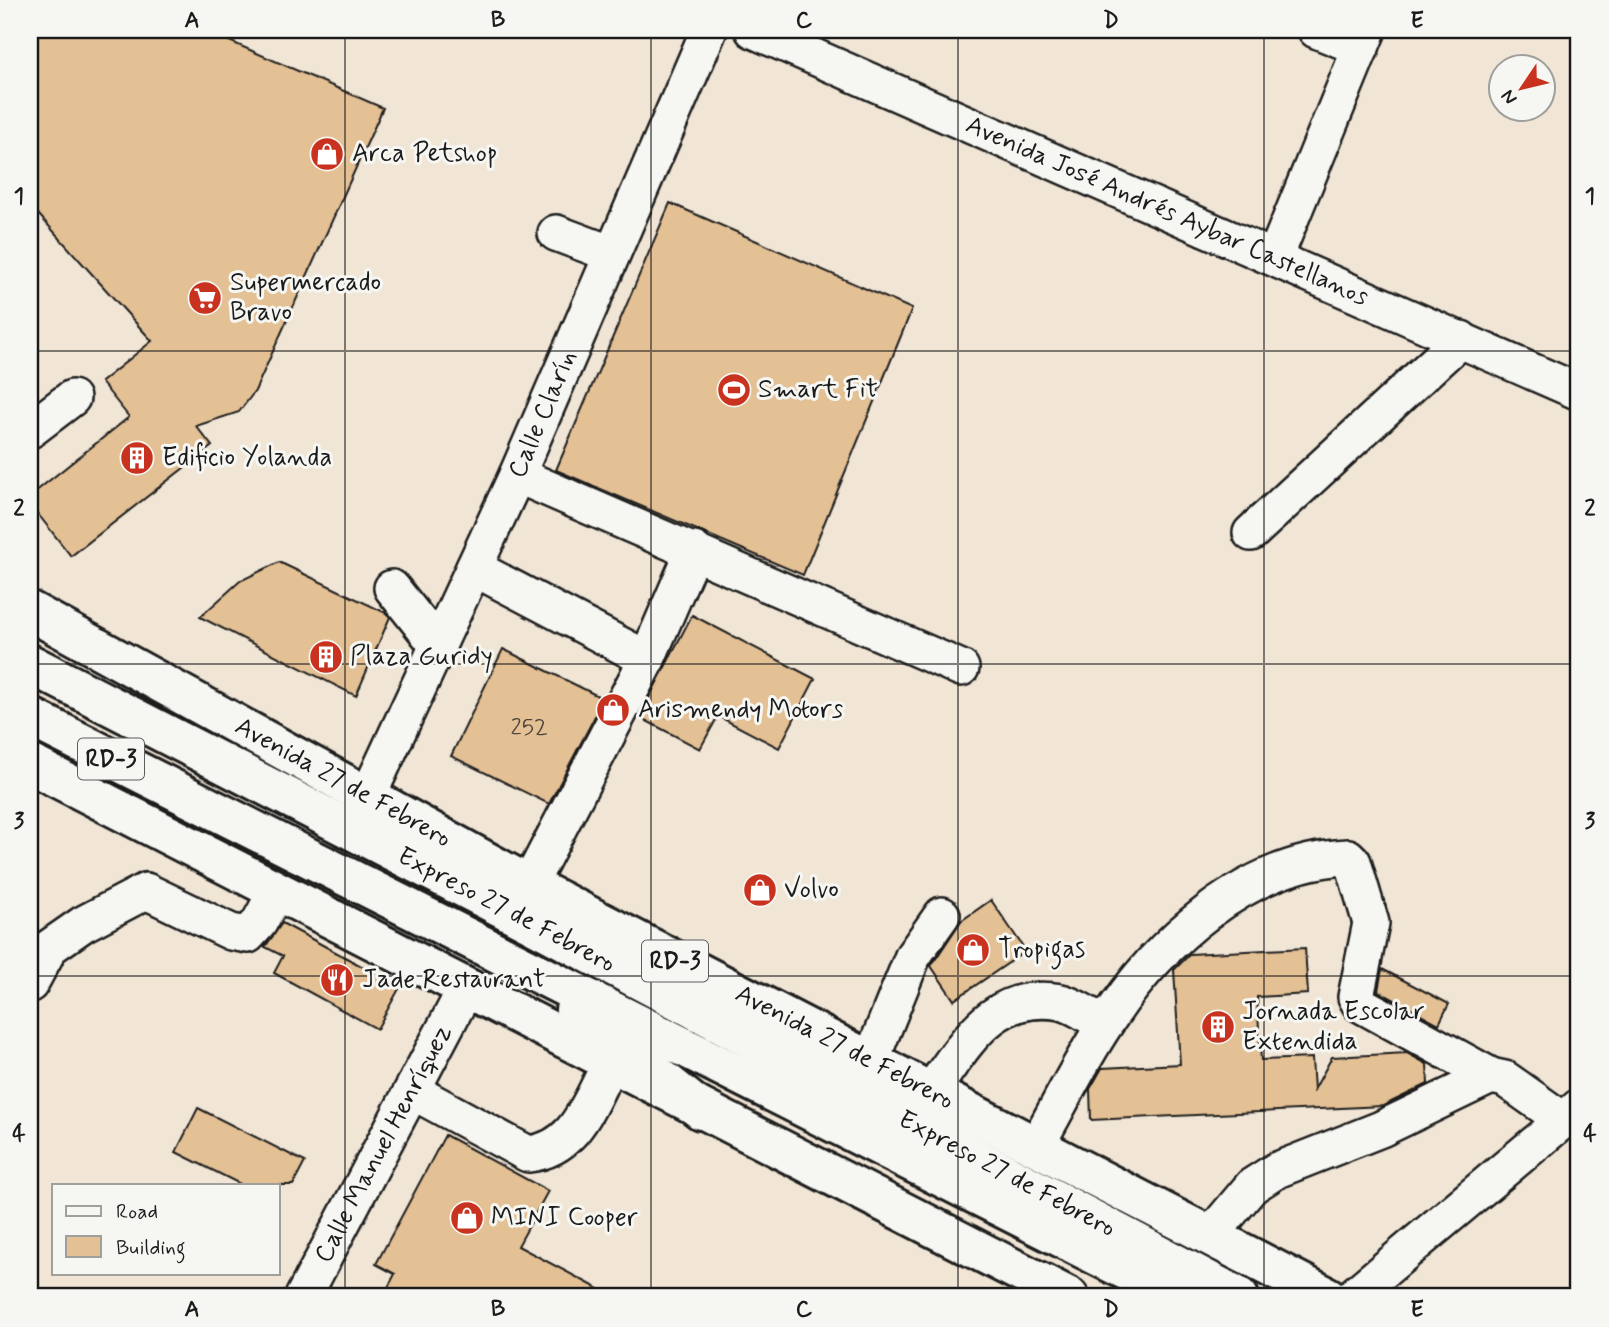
<svg xmlns="http://www.w3.org/2000/svg" width="1609" height="1327" viewBox="0 0 1609 1327" font-family="Mynerve,sans-serif">
<rect width="100%" height="100%" fill="#f1e6d6"/>
<filter id="ink" filterUnits="userSpaceOnUse"><feTurbulence type="fractalNoise" baseFrequency=".0143" numOctaves="2"/><feDisplacementMap in="SourceGraphic" scale="14" xChannelSelector="R" yChannelSelector="G"/><feConvolveMatrix kernelMatrix="1 2 1 2 8 2 1 2 1" color-interpolation-filters="sRGB"/></filter>
<g filter="url(#ink)">
<!-- building -->
<g fill="#e4c095" stroke="#1c1c1c" stroke-width="2">
<polygon points="30,30 204,30 383,108 255,391 239,412 196,426 212,446 71,556 30,504 30,496 129,417 101,382 152,341 30,205"/>
<polygon points="670,203 912,309 803,575 556,470"/>
<polygon points="279,562 386,613 390,617 356,696 200,617 240,581"/>
<polygon points="692,615 815,679 779,748 718,716 700,749 639,717"/>
<polygon points="503,649 604,699 549,804 451,756"/>
<polygon points="991,900 1026,951 954,1000 931,966 961,921"/>
<polygon points="282,923 400,987 377,1029 274,973 283,956 265,947"/>
<polygon points="1305,948 1308,994 1257,997 1261,1060 1312,1058 1314,1090 1332,1057 1407,1053 1427,1064 1428,1084 1383,1106 1091,1120 1090,1089 1102,1068 1180,1064 1174,970 1190,954"/>
<polygon points="1382,969 1449,1004 1439,1024 1378,991"/>
<polygon points="198,1108 305,1162 293,1185 242,1185 176,1152"/>
<polygon points="445,1135 548,1191 518,1246 614,1297 383,1297 395,1274 376,1264"/>
</g>
<g fill="none" stroke-linecap="round" stroke-linejoin="round">
<!-- minor casing -->
<g stroke="#1c1c1c" stroke-width="40">
<g id="minor">
<path id="s1" d="M 753,30 L 1579,392"/>
<polyline points="1316,30 1361,48"/>
<polyline points="556,233 612,254"/>
<polyline points="1275,257 1368,30"/>
<polyline points="30,430 72,398"/>
<polyline points="517,475 961,668"/>
<polyline points="1251,533 1461,339"/>
<polyline points="474,568 647,659"/>
<polyline points="392,588 438,646"/>
<path id="s2" d="M 368,796 L 517,475 L 709,30"/>
<polyline points="529,885 647,659 694,550"/>
<polyline points="30,984 50,947 83,924 146,891 231,932 248,935 259,923 276,892"/>
<polyline points="871,1060 913,956 942,915"/>
<path d="M 412,1091 L 528,1154 C 577,1149 589,1102 610,1064"/>
<path d="M 931,1091 C 967,1043 992,990 1061,1002 C 1075,1005 1092,1018 1105,1024"/>
<path d="M 1036,1146 C 1059,1106 1079,1064 1104,1026 C 1157,943 1247,861 1348,857 L 1353,862 L 1371,923 L 1356,997 L 1360,1004 L 1491,1076"/>
<polyline points="1210,1236 1252,1186 1277,1170 1381,1129 1491,1076 1505,1079 1563,1120"/>
<path id="s3" d="M 303,1297 L 465,990"/>
<polyline points="1352,1297 1579,1107"/>
</g>
</g>
<!-- major casing -->
<g stroke="#1c1c1c" stroke-width="44">
<g id="major">
<path id="s4" d="M 30,611 L 529,885 L 1328,1297"/>
<polyline points="30,764 1069,1297"/>
</g>
</g>
<!-- highway casing -->
<g stroke="#1c1c1c" stroke-width="44">
<g id="highway">
<path id="s5" d="M 30,664 L 530,922 L 1239,1297"/>
<polyline points="30,717 1179,1297"/>
<polyline points="660,968 753,1002"/>
<polyline points="575,1010 701,1110"/>
</g>
</g>
<!-- minor -->
<use href="#minor" stroke="#f6f6f2" stroke-width="35"/>
<!-- major -->
<use href="#major" stroke="#f6f6f2" stroke-width="38"/>
<!-- highway -->
<use href="#highway" stroke="#f6f6f2" stroke-width="38"/>
</g>
</g>
<!-- grid -->
<path fill="none" stroke="#1c1c1c" stroke-width="2" stroke-opacity="0.55" d="M 345,30 L 345,1297M 651,30 L 651,1297M 958,30 L 958,1297M 1264,30 L 1264,1297M 30,351 L 1579,351M 30,664 L 1579,664M 30,976 L 1579,976"/>
<!-- icons -->
<defs>
<g id="shop-disc" transform="scale(1.75)"><circle r="9.5" fill="#c8321e" stroke="#f6f6f2"/><path d="M-5-2.5h2.3a2.7 3.5 0 0 1 5.4 0H5L5.5 6h-11ZM-1.5-2.5h3a1.5 2.3 0 0 0-3 0Z" fill="#fff"/></g>
<g id="supermarket-disc" transform="scale(1.75)"><circle r="9.5" fill="#c8321e" stroke="#f6f6f2"/><path d="M-6-5.5h2.5l.6 2H6L4.5 2H-2.5L-4.4-4H-6ZM-1.5 3.2a1.3 1.3 0 1 0 .1 0ZM3 3.2a1.3 1.3 0 1 0 .1 0Z" fill="#fff"/></g>
<g id="stadium-disc" transform="scale(1.75)"><circle r="9.5" fill="#c8321e" stroke="#f6f6f2"/><path d="M0-5a6.5 5 0 1 0 0 10a6.5 5 0 1 0 0-10ZM-3.5-1.8h7v3.6h-7Z" fill="#fff"/></g>
<g id="building-disc" transform="scale(1.75)"><circle r="9.5" fill="#c8321e" stroke="#f6f6f2"/><path d="M-4-6H4V6H1V3H-1V6H-4ZM-2.5-4.3h1.7v1.8h-1.7ZM.8-4.3h1.7v1.8H.8ZM-2.5-1h1.7V.8h-1.7ZM.8-1h1.7V.8H.8Z" fill="#fff"/></g>
<g id="restaurant-disc" transform="scale(1.75)"><circle r="9.5" fill="#c8321e" stroke="#f6f6f2"/><path d="M-5-6h1v4h1v-4h1v4h1v-4h1v5L-1.5 .5V6h-2V.5L-5-1ZM5-6V6H3V1.5H1.5Q1.5-4 5-6Z" fill="#fff"/></g>
</defs>
<g fill-rule="evenodd">
<use href="#shop-disc" x="327" y="154"/>
<use href="#supermarket-disc" x="205" y="298"/>
<use href="#stadium-disc" x="734" y="390"/>
<use href="#building-disc" x="137" y="458"/>
<use href="#building-disc" x="326" y="657"/>
<use href="#shop-disc" x="613" y="710"/>
<use href="#shop-disc" x="760" y="890"/>
<use href="#shop-disc" x="973" y="950"/>
<use href="#restaurant-disc" x="337" y="980"/>
<use href="#building-disc" x="1218" y="1027"/>
<use href="#shop-disc" x="467" y="1218"/>
</g>
<g text-anchor="middle" dominant-baseline="central" stroke-width="6" stroke-linejoin="round" paint-order="stroke">
<!-- number labels -->
<g font-size="23" fill="#4e453a">
<text x="529" y="728">252</text>
</g>
<!-- shield labels -->
<g fill="#f6f6f2" stroke="#5d5d5c" stroke-width="2">
<rect x="78" y="738.5" width="66" height="41" rx="5"/>
<rect x="642" y="940.5" width="66" height="41" rx="5"/>
</g>
<g font-size="24" font-weight="bold" fill="#1c1c1c">
<text x="111" y="759">RD-3</text>
<text x="675" y="961">RD-3</text>
</g>
<!-- poi labels -->
<g font-size="26" fill="#1c1c1c" stroke="#f6f6f2" text-anchor="start">
<text x="352" y="154">Arca Petshop</text>
<text x="230" y="283">Supermercado<tspan x="230" dy="30">Bravo</tspan></text>
<text x="758" y="390">Smart Fit</text>
<text x="162" y="458">Edificio Yolanda</text>
<text x="350" y="657">Plaza Guridy</text>
<text x="638" y="710">Arismendy Motors</text>
<text x="784" y="890">Volvo</text>
<text x="998" y="950">Tropigas</text>
<text x="362" y="980">Jade Restaurant</text>
<text x="1242" y="1012">Jornada Escolar<tspan x="1242" dy="30">Extendida</tspan></text>
<text x="491" y="1218">MINI Cooper</text>
</g>
<!-- street labels -->
<g font-size="26" fill="#1c1c1c" stroke="#f6f6f2">
<text stroke="none"><textPath href="#s1" startOffset="452">Avenida José Andrés Aybar Castellanos</textPath></text>
<text stroke="none"><textPath href="#s2" startOffset="420">Calle Clarín</textPath></text>
<text stroke="none"><textPath href="#s4" startOffset="357">Avenida 27 de Febrero</textPath></text>
<text stroke="none"><textPath href="#s5" startOffset="536">Expreso 27 de Febrero</textPath></text>
<text stroke="none"><textPath href="#s4" startOffset="924">Avenida 27 de Febrero</textPath></text>
<text stroke="none"><textPath href="#s3" startOffset="173">Calle Manuel Henríquez</textPath></text>
<text stroke="none"><textPath href="#s5" startOffset="1102">Expreso 27 de Febrero</textPath></text>
</g>
</g>
<!-- margin -->
<rect width="1609" height="1327" fill="none" stroke="#f6f6f2" stroke-width="77"/>
<!-- legend -->
<rect x="52" y="1184" width="228" height="91" fill="#f6f6f2" stroke="#9f9f9c" stroke-width="2"/>
<rect x="66" y="1206" width="35" height="10" fill="#f6f6f2" stroke="#9f9f9c" stroke-width="2"/>
<text x="116" y="1218" font-size="21" fill="#1c1c1c">Road</text>
<rect x="66" y="1236" width="35" height="21" fill="#e4c095" stroke="#9f9f9c" stroke-width="2"/>
<text x="116" y="1254" font-size="21" fill="#1c1c1c">Building</text>
<!-- north arrow -->
<g transform="translate(1522 88) rotate(235)"><circle r="33" fill="#f6f6f2" stroke="#9f9f9c" stroke-width="2"/>
<path d="M0-5L12 26L0 18L-12 26Z" fill="#c8321e"/>
<text y="-10" font-size="19" font-weight="bold" text-anchor="middle" fill="#1c1c1c">N</text>
</g>
<rect x="38" y="38" width="1532" height="1250" fill="none" stroke="#1c1c1c" stroke-width="2.5"/>
<g font-size="23" text-anchor="middle" font-weight="bold" fill="#1c1c1c">
<text x="192" y="27">A</text>
<text x="498" y="27">B</text>
<text x="804" y="27">C</text>
<text x="1111" y="27">D</text>
<text x="1417" y="27">E</text>
<text x="19" y="203">1</text>
<text x="1590" y="203">1</text>
<text x="19" y="515">2</text>
<text x="1590" y="515">2</text>
<text x="19" y="828">3</text>
<text x="1590" y="828">3</text>
<text x="19" y="1140">4</text>
<text x="1590" y="1140">4</text>
<text x="192" y="1316">A</text>
<text x="498" y="1316">B</text>
<text x="804" y="1316">C</text>
<text x="1111" y="1316">D</text>
<text x="1417" y="1316">E</text>
</g>
</svg>
